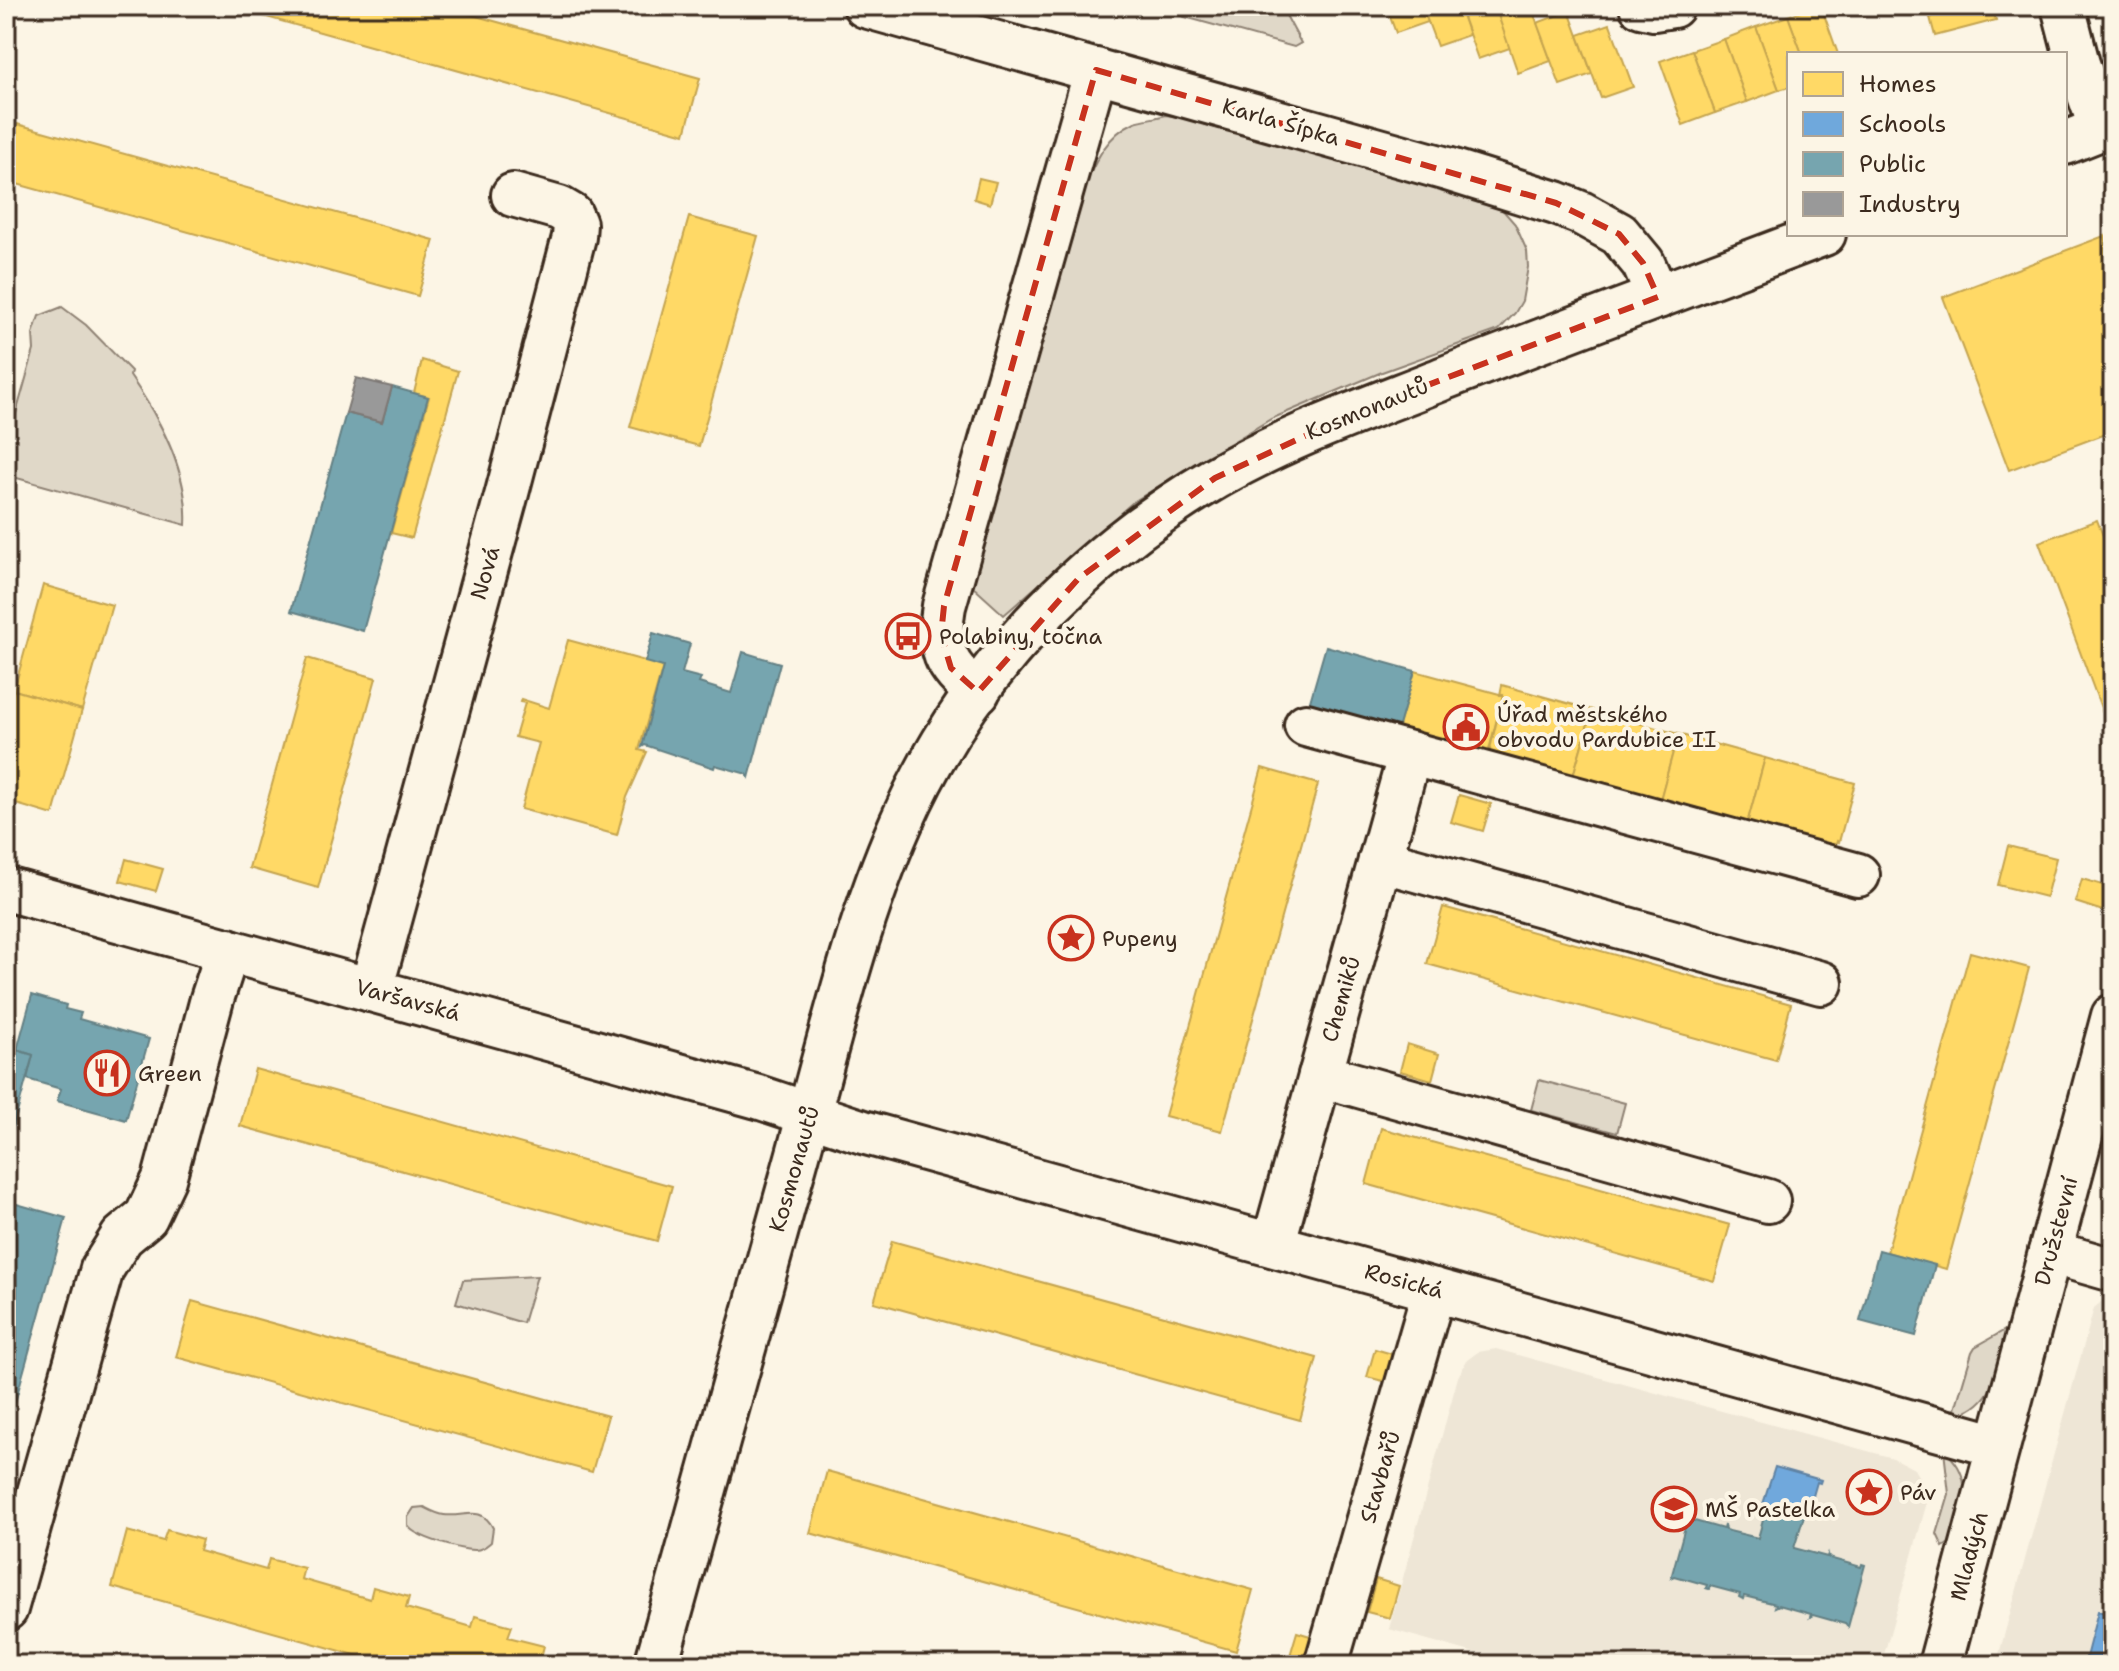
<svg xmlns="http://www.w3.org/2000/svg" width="2119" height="1671" viewBox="0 0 2119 1671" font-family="'Shantell Sans',sans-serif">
<rect width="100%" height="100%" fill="#fcf5e5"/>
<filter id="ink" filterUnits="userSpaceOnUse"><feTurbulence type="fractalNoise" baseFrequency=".0125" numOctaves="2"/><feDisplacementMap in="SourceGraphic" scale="16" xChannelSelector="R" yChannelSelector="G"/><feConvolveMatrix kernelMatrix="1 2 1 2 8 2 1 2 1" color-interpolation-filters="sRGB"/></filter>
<g filter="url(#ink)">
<!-- built -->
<g fill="#eee6d6">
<polygon points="2107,1297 2113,1299 2113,1665 1996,1665 2094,1308"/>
<polygon points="1496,1349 1893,1458 1914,1469 1922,1483 1926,1506 1881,1665 1517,1665 1389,1629 1458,1377 1467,1360 1478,1352"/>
</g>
<!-- green -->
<g fill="#e0d8c8" stroke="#8e8173" stroke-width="2">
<polygon points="1145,6 1281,6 1301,43 1294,47"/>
<path d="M 1166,115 L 1197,120 L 1490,201 L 1501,208 L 1515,224 L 1527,251 L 1528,267 L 1522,301 L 1515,313 L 1499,330 L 1382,372 L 1271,419 L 1133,502 L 1004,615 L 972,586 L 1080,197 C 1093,168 1103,136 1135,122 C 1144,119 1156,118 1166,115 Z"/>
<path d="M 62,307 L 86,325 L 131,371 L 130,376 C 159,417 189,473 186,525 L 6,475 L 6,441 L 8,442 L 34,350 L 33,334 L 39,316 Z"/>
<polygon points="1539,1080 1625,1103 1617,1133 1531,1110"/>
<polygon points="537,1276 523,1323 456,1303 463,1280"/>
<path d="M 2007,1329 L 2010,1331 C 1998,1367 1996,1407 1953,1416 L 1972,1352 L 1975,1347 Z"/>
<path d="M 1944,1451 C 1974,1474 1964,1505 1959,1537 L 1943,1547 L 1937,1534 L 1949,1494 Z"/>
<path d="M 424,1507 C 430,1510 437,1514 444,1515 C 464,1518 481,1504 493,1528 L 491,1542 C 486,1546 482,1550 474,1550 C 460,1550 415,1537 408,1526 L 408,1517 L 414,1508 Z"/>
</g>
<!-- homes -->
<g fill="#ffd966" stroke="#c4a450" stroke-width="2">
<polygon points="227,6 440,6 700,78 685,134"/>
<polygon points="1386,6 1422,6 1428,22 1396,33"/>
<polygon points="1422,6 1459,6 1469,35 1437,46"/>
<polygon points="1459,6 1495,6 1510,48 1478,59"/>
<polygon points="1505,6 1531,6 1551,61 1518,73 1496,9"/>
<polygon points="1815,6 1821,6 1838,54 1802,54 1788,16"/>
<polygon points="1927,6 1992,6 1996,20 1935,36"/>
<polygon points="1569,11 1592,74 1560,85 1537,23"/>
<polygon points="1788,16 1802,54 1789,54 1789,87 1779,90 1756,27"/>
<polygon points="1610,24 1633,87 1601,98 1578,35"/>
<polygon points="1756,27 1779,90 1747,102 1724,39"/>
<polygon points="1724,39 1747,102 1715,113 1692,50"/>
<polygon points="1692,50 1715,113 1683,125 1660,61"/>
<polygon points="17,124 434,240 418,296 6,181 6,165"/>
<polygon points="979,178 996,182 990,204 974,199"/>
<polygon points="689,217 758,236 699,446 630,427"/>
<polygon points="2113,233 2113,259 2104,236"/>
<polygon points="2104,236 2113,259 2113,431 2009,470 1943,297"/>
<polygon points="422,360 458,371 412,538 391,533 429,397 414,393"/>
<polygon points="2097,520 2113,562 2113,740 2039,542"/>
<polygon points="43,585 112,605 82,710 14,690"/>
<polygon points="568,640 663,666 639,750 647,752 627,797 617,835 521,809 539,743 515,737 525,703 520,702 521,699 549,708"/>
<polygon points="307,658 376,678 318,888 249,868"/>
<polygon points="1415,671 1503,695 1488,754 1398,729"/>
<polygon points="1502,685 1592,710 1573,776 1489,753 1503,695 1500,695"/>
<polygon points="14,690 82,710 53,815 6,801 6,718"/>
<polygon points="1592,710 1678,734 1660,800 1573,776"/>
<polygon points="1678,734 1765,758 1747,824 1660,800"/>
<polygon points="1765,758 1855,783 1839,842 1837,841 1835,848 1747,824"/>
<polygon points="1262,768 1318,784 1222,1131 1165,1116"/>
<polygon points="1459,795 1491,804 1483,831 1451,822"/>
<polygon points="2008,846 2056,858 2046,897 1998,885"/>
<polygon points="126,859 163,869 156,891 120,881"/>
<polygon points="2082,879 2113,888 2112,914 2075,902"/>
<polygon points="1443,907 1791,1004 1776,1060 1427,964"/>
<polygon points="1970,952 2029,968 1946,1269 1887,1252"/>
<polygon points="1407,1044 1439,1054 1432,1080 1400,1071"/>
<polygon points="255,1069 672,1186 657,1241 240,1126"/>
<polygon points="1381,1128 1730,1225 1714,1281 1366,1184"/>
<polygon points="892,1241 1317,1358 1300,1420 874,1302"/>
<polygon points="192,1301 608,1416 592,1472 176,1357"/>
<polygon points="1375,1349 1399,1356 1391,1383 1367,1377"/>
<polygon points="827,1471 1253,1590 1236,1651 810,1533"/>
<polygon points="167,1530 202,1540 199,1551 266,1570 269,1559 304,1568 301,1579 370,1599 373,1587 409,1597 406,1608 472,1627 475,1616 512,1626 508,1637 544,1646 539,1665 391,1665 112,1587 127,1531 163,1541"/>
<polygon points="1376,1579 1399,1586 1390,1618 1367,1612"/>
<polygon points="1297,1632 1320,1639 1310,1665 1289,1659"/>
</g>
<!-- schools -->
<g fill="#6fa8dc" stroke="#5f82a3" stroke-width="2">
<polygon points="1775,1467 1821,1480 1820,1483 1817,1482 1807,1517 1763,1504"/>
<polygon points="2098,1611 2113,1615 2113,1665 2084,1665"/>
</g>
<!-- public -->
<g fill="#76a5af" stroke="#648084" stroke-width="2">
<polygon points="392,387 428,397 363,631 291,611 346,413 382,422"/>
<polygon points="653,633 690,644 682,673 701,678 699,683 731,693 743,652 780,663 749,778 747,774 715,765 714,768 645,745 642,747 663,667 645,662"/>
<polygon points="1326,646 1415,671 1398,729 1309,705"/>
<polygon points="32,995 66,1005 65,1009 81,1013 79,1019 149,1039 126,1120 57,1101 61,1089 27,1079 33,1055 17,1050"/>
<polygon points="6,1047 33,1055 6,1153"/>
<polygon points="6,1201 66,1218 6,1435"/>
<polygon points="1879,1250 1935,1265 1916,1336 1860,1321"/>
<polygon points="1767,1506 1804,1516 1794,1548 1827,1557 1828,1554 1829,1558 1861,1567 1862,1564 1865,1565 1848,1627 1845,1624 1813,1615 1810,1617 1811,1614 1779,1605 1775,1607 1776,1604 1744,1596 1743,1599 1739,1597 1740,1594 1710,1586 1709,1589 1706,1588 1707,1585 1675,1576 1671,1578 1688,1516 1691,1517 1691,1520 1723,1529 1724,1525 1725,1530 1758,1538"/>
</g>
<!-- industry -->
<polygon fill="#999" stroke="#7d7874" stroke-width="2" points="356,378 392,387 382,422 346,413"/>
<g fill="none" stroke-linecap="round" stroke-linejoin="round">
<!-- minor casing -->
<g stroke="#3b2a1e" stroke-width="48">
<g id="minor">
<polyline points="865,6 1447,169 1556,203 1581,213 1619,234 1643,263 1658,297"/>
<polyline points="1641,6 1654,9 1673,6"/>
<polyline points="2063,6 2078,64 2101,129"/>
<polyline points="2065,143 2113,124"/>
<path d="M 978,692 C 944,668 937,647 944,606 L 1096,70"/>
<polyline points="1306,725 1858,875"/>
<polyline points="1380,860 1821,983"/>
<polyline points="6,889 758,1097 863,1132 1998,1446"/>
<polyline points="371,990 507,493 574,237 575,224 571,215 559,208 513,195"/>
<polyline points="1320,1075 1768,1201"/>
<polyline points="1273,1245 1410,753"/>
<polyline points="2050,1252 2113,1270"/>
<polyline points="6,1609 102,1269 122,1237 146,1217 164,1179 212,999 228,950"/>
<path d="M 656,1665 C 701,1503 746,1341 791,1179 C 825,1060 851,936 901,823 C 964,678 1080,557 1215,478 C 1288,436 1369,408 1447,377 C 1572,328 1698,282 1824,234"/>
<polyline points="1326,1665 1434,1290"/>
<polyline points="1940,1665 2113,1016"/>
</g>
</g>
<!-- minor -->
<use href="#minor" stroke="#fcf5e5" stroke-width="42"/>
</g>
</g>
<!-- marked area -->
<path fill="none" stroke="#c8321e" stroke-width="6" stroke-dasharray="16 10" stroke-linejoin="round" d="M 1096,70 L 1556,203 L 1619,234 L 1643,263 L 1658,297 L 1352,414 L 1215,478 L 1079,578 L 978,692 L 951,668 L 941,635 L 944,606 Z"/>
<!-- icons -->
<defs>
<g id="bus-ring" transform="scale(2.3)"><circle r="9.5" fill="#fcf5e5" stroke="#c8321e" stroke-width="1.5"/><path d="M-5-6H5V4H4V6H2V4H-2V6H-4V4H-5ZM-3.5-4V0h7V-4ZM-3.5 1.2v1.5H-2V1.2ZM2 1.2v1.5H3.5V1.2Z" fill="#c8321e"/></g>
<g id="civic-ring" transform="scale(2.3)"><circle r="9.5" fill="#fcf5e5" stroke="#c8321e" stroke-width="1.5"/><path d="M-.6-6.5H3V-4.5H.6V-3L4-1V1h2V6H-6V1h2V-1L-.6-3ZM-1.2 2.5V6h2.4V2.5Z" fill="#c8321e"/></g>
<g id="sight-ring" transform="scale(2.3)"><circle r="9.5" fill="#fcf5e5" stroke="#c8321e" stroke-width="1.5"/><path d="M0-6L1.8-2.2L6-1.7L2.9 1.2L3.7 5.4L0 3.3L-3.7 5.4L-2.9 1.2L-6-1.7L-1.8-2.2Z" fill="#c8321e"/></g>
<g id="restaurant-ring" transform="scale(2.3)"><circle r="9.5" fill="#fcf5e5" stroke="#c8321e" stroke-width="1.5"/><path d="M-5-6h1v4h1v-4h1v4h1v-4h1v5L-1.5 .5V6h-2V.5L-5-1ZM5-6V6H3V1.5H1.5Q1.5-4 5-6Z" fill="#c8321e"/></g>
<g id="school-ring" transform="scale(2.3)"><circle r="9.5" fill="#fcf5e5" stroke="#c8321e" stroke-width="1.5"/><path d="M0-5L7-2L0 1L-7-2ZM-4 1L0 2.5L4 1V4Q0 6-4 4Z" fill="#c8321e"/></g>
</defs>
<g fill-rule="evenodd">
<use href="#bus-ring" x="908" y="636"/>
<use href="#civic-ring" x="1466" y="727"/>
<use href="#sight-ring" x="1071" y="938"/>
<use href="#restaurant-ring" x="107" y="1073"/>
<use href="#sight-ring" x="1869" y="1492"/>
<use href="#school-ring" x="1674" y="1509"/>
</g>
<g text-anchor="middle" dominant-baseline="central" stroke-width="8" stroke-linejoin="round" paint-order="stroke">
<!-- street labels -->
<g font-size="22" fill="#3b2a1e" stroke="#fcf5e5">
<text transform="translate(1281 122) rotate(16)">Karla Šípka</text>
<text transform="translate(1367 409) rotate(-22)">Kosmonautů</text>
<text transform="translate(485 573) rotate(-74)">Nová</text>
<text transform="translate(1341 999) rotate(-74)">Chemiků</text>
<text transform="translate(408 1000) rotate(15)">Varšavská</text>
<text transform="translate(794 1169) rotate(-74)">Kosmonautů</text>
<text transform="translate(2056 1231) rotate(-75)">Družstevní</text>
<text transform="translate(1404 1281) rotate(15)">Rosická</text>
<text transform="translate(1380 1477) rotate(-74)">Stavbařů</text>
<text transform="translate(1969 1556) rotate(-75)">Mladých</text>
</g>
<!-- poi labels -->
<g font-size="22" fill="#3b2a1e" stroke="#fcf5e5" text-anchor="start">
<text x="939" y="636">Polabiny, točna</text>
<text x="1497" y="714">Úřad městského<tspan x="1497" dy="25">obvodu Pardubice II</tspan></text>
<text x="1102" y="938">Pupeny</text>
<text x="138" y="1073">Green</text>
<text x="1900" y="1492">Páv</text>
<text x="1705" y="1509">MŠ Pastelka</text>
</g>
</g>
<!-- margin -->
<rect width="2119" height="1671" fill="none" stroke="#fcf5e5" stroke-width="32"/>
<rect x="16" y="16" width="2087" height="1639" fill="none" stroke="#3b2a1e" stroke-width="3" filter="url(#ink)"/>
<!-- legend -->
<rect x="1787" y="52" width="280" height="184" fill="#fcf5e5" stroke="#afa495" stroke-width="2"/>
<rect x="1803" y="72" width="40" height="24" fill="#ffd966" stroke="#afa495" stroke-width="2"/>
<text x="1859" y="92" font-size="24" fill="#3b2a1e">Homes</text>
<rect x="1803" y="112" width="40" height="24" fill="#6fa8dc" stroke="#afa495" stroke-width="2"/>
<text x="1859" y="132" font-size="24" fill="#3b2a1e">Schools</text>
<rect x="1803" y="152" width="40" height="24" fill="#76a5af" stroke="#afa495" stroke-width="2"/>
<text x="1859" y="172" font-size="24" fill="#3b2a1e">Public</text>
<rect x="1803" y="192" width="40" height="24" fill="#999999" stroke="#afa495" stroke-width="2"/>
<text x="1859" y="212" font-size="24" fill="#3b2a1e">Industry</text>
</svg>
